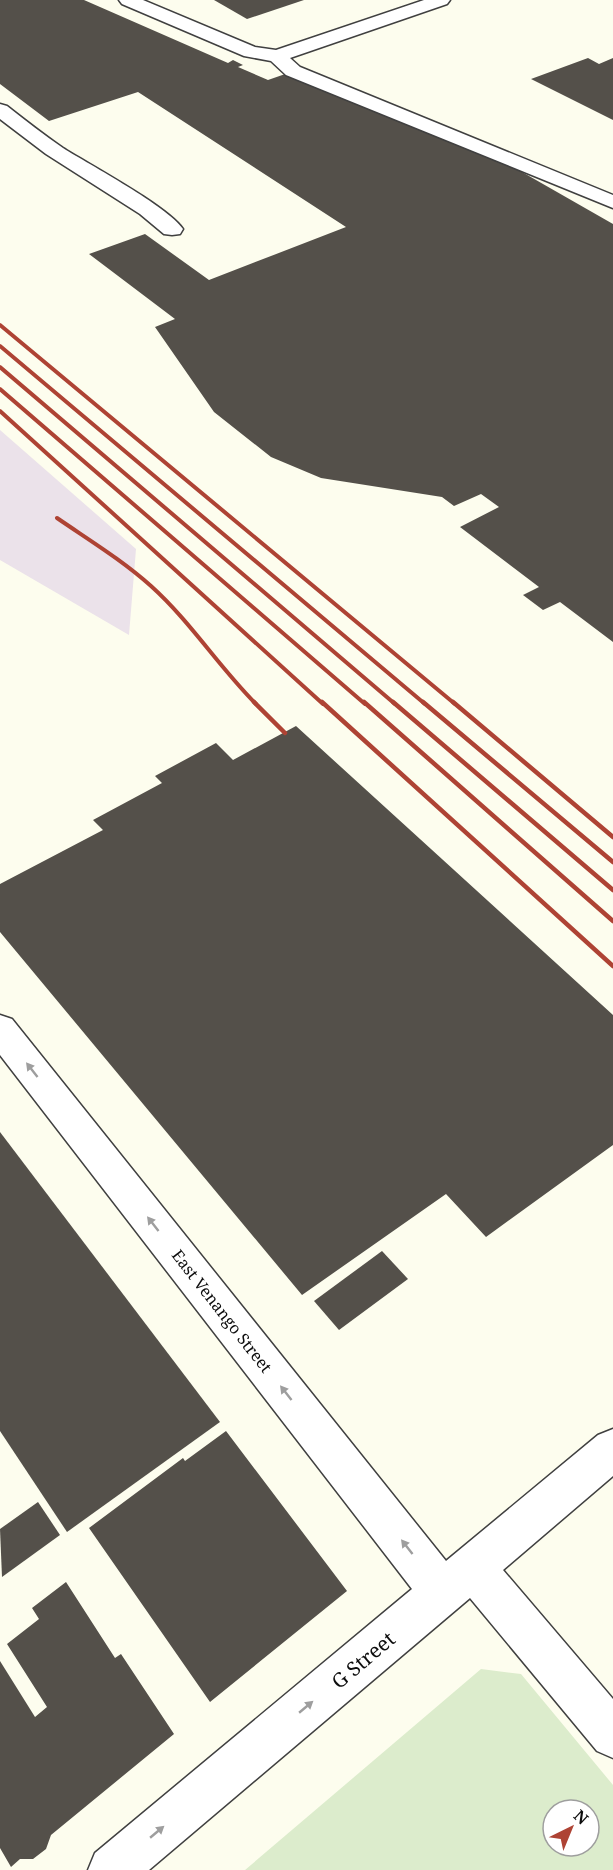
<svg xmlns="http://www.w3.org/2000/svg" width="613" height="1870" viewBox="0 0 613 1870" font-family="'Noto Serif',serif">
<rect width="100%" height="100%" fill="#fdfdee"/>
<!-- industrial -->
<polygon fill="#ebe2ea" points="0,430 136,549 129,635 0,560"/>
<!-- pitch -->
<path fill="#dceccc" fill-rule="evenodd" d="M 481,1669 L 521,1674 L 613,1785 L 613,1870 L 245,1870 ZM 553,1810 L 589,1810 L 589,1846 L 553,1846 Z"/>
<!-- building -->
<g fill="#54504a">
<polygon points="0,0 84,0 228,63 233,60 243,65 238,67 268,80 291,72 508,164 613,224 613,642 560,602 543,610 523,595 539,587 460,527 499,507 481,494 454,506 442,497 321,478 271,457 214,412 155,327 175,319 89,254 145,234 209,280 346,227 138,92 49,121 0,84"/>
<polygon points="214,0 304,0 247,19"/>
<polygon points="588,58 599,64 613,58 613,120 531,79"/>
<polygon points="296,726 613,1015 613,1145 486,1237 446,1194 302,1295 0,932 0,884 103,830 93,820 162,783 155,776 216,743 233,760"/>
<polygon points="0,1132 220,1422 67,1532 0,1431"/>
<polygon points="382,1251 408,1279 339,1330 314,1301"/>
<polygon points="226,1431 347,1591 210,1702 89,1528 183,1458 185,1461"/>
<polygon points="38,1502 60,1535 2,1577 0,1529"/>
<polygon points="66,1582 115,1658 121,1654 174,1734 51,1835 46,1849 33,1859 20,1859 11,1867 0,1848 0,1661 35,1717 47,1707 7,1644 39,1619 32,1608"/>
</g>
<g fill="none" stroke-linecap="round" stroke-linejoin="round">
<!-- minor casing -->
<g stroke="#404040" stroke-width="3">
<g id="minor">
<polygon points="119,0 143,0 255,47 276,50 424,0 450,0 447,4 290,58 300,67 613,195 613,208 286,75 271,61 244,56 122,4"/>
<path d="M 0,104 L 7,106 C 25,120 44,135 63,148 C 90,165 167,206 183,229 L 180,234 L 172,235 L 164,234 L 140,214 L 46,154 L 0,119 Z"/>
<polygon points="0,1015 12,1019 446,1561 598,1435 613,1429 613,1476 503,1570 613,1699 613,1758 597,1751 470,1598 149,1870 88,1870 95,1853 412,1589 0,1055"/>
</g>
</g>
<!-- minor -->
<use href="#minor" fill="#fff" fill-rule="evenodd"/>
<!-- rail-far1 -->
<g stroke="#ae4334" stroke-width="4">
<polyline points="0,325 455,704"/>
<polyline points="0,346 425,704"/>
<polyline points="0,367 395,704"/>
<polyline points="0,389 365,704"/>
<polyline points="0,411 323,704"/>
<path d="M 57,518 C 89,540 122,560 151,586 C 190,621 219,667 256,704"/>
</g>
<!-- rail -->
<g stroke="#ae4334" stroke-width="4.5">
<polyline points="254,702 285,733"/>
<polyline points="322,702 613,966"/>
<polyline points="364,702 613,921"/>
<polyline points="393,702 613,890"/>
<polyline points="423,702 613,862"/>
<polyline points="453,702 613,837"/>
</g>
</g>
<!-- one-way arrows -->
<defs><path id="oneway-solid" d="M-6-.8H1V-3.2L6.5 0L1 3.2V.8H-6Z" transform="scale(1.5)"/></defs>
<g fill="#9e9e9e">
<use href="#oneway-solid" transform="translate(32 1070) rotate(-128)"/>
<use href="#oneway-solid" transform="translate(153 1224) rotate(-128)"/>
<use href="#oneway-solid" transform="translate(286 1393) rotate(-128)"/>
<use href="#oneway-solid" transform="translate(407 1547) rotate(-128)"/>
<use href="#oneway-solid" transform="translate(306 1707) rotate(-40)"/>
<use href="#oneway-solid" transform="translate(157 1832) rotate(-40)"/>
</g>
<g text-anchor="middle" dominant-baseline="central" stroke-width="6" stroke-linejoin="round" paint-order="stroke">
<!-- street labels -->
<g font-size="16" fill="#0d0d0d" stroke="#fff">
<text transform="translate(222 1311) rotate(52)">East Venango Street</text>
</g>
<!-- near-street labels -->
<g font-size="20" fill="#0d0d0d" stroke="#fff">
<text transform="translate(363 1660) rotate(-40)">G Street</text>
</g>
</g>
<!-- north arrow -->
<g transform="translate(571 1828) rotate(43)"><circle r="28" fill="#ffffff" stroke="#9e9e9e" stroke-width="1.5"/>
<path d="M0-4.5L10 22L0 15L-10 22Z" fill="#ae4334"/>
<text y="-9" font-size="16" font-weight="bold" text-anchor="middle" fill="#0d0d0d">N</text>
</g>
</svg>
